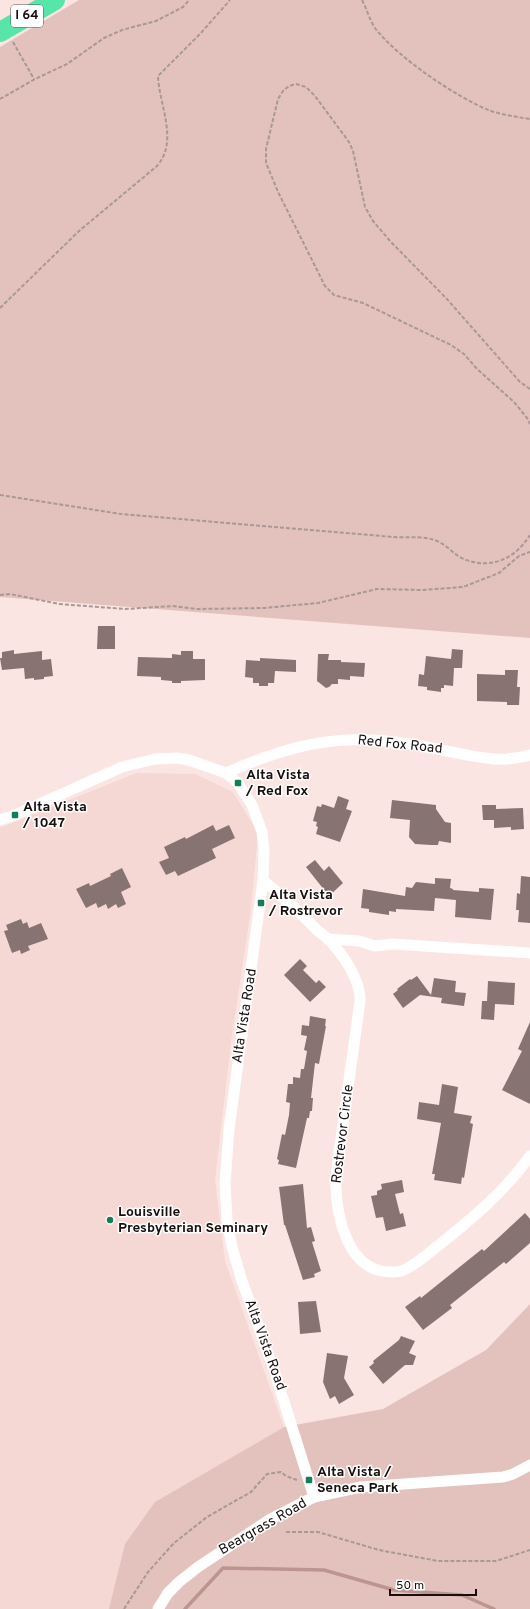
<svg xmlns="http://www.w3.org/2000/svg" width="530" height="1609" viewBox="0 0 530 1609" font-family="Overpass,sans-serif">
<rect width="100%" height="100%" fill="#fae5e2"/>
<!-- built -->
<polygon fill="#f5d7d3" points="136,773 195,774 233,792 258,833 251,909 231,1042 215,1180 225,1261 284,1427 155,1502 110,1609 0,1609 0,828"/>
<!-- green -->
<g fill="#e3c2bd">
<polygon points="79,0 530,0 530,638 0,597 0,47"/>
<polygon points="530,1304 530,1609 109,1609 125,1544 155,1502 284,1427 383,1409 486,1350"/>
</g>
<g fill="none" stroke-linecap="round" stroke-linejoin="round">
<!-- stream -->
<polyline stroke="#bc9590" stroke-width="3.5" points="185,1609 223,1568 324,1570 394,1590 462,1595 494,1609"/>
</g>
<!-- building -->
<g fill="#877472">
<polygon points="98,626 115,626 115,649 97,649"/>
<polygon points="452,649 463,650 462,668 454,668 453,686 444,685 444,688 441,688 441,692 427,690 427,687 418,686 419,674 424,675 426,656 451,659"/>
<polygon points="14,650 14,654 42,651 42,660 51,659 53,676 44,677 44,679 34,680 34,678 25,679 24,668 2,670 0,658 2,658 2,652"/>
<polygon points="181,651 193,651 193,659 205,659 205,680 181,681 181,683 172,683 172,681 161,680 161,677 137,676 138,657 172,658 172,654 181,655"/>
<polygon points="318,654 329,654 328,660 341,660 341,662 365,663 364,677 350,676 350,680 338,679 338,684 332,684 329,687 326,688 317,681"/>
<polygon points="260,658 296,660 296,672 275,671 274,683 268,683 268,686 259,686 259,683 253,683 253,678 245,677 246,660 260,661"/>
<polygon points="505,670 518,670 517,687 520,687 519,705 507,705 507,702 477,701 477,674 505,675"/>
<polygon points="338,796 349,800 346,809 352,811 340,842 316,834 318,827 316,826 317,822 313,821 317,806 321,807 322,804 334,808"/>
<polygon points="392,800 436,805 436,809 445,822 451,823 451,843 439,841 438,845 431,845 415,844 409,837 410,820 390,818"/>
<polygon points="482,805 496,805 496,809 523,808 524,829 511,830 511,827 494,828 494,820 483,820"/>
<polygon points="213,825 216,831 229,825 235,838 212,849 216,858 178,876 175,871 166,875 159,862 169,858 164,847 185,837 186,839"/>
<polygon points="315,860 324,871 329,866 343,883 329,896 306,867"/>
<polygon points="122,868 131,887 121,892 126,904 118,908 116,904 108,909 106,904 98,908 96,903 86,908 76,889 89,883 90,886 111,876 110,874"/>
<polygon points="521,876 530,877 530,923 518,922 519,910 516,910 517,893 520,894"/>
<polygon points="435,878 451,879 450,888 453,889 453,890 479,892 479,888 494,889 491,920 455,917 456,900 435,898 434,911 396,909 396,912 389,911 389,915 369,912 369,909 361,908 363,889 405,896 406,887 412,888 416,882 435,884"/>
<polygon points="21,919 23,924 27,922 29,928 41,923 48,939 28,946 30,950 21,954 20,950 12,953 4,931 8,930 6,925"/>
<polygon points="300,959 307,966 303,970 316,983 319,980 326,987 310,1002 284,975"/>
<polygon points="417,976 431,995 434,978 456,981 455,992 466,993 464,1006 441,1003 442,998 420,995 403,1008 393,994 398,990 397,989 410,979 411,980"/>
<polygon points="488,981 515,983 514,1005 495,1004 494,1020 481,1019 482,1001 487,1001"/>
<polygon points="310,1016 326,1019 325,1026 326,1026 319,1064 315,1063 311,1098 313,1098 312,1111 310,1111 309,1118 307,1118 296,1168 278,1164 279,1160 277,1159 282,1134 285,1135 289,1115 290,1103 286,1102 288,1084 293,1084 293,1077 300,1078 301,1069 304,1069 307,1051 304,1050 307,1036 301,1035 302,1025 309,1026"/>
<polygon points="530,1022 530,1104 502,1090 522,1051 518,1049"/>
<polygon points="442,1084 458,1087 454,1113 472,1116 470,1123 473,1124 464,1178 462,1177 461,1184 434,1180 435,1174 432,1174 441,1123 417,1119 419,1102 439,1105"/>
<polygon points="402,1180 404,1192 395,1194 400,1214 403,1213 406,1226 386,1231 383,1217 376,1218 371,1196 377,1195 377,1191 382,1189 381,1184"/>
<polygon points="303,1184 307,1228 311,1227 315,1241 312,1242 321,1271 314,1274 315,1277 303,1280 285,1225 284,1225 279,1187"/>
<polygon points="525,1213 530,1219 530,1243 506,1264 504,1262 450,1305 452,1308 423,1330 405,1307 420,1296 421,1298 482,1249 484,1251"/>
<polygon points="316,1301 321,1332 300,1334 298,1302"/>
<polygon points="401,1336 415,1341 409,1353 416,1356 413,1365 405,1365 383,1384 369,1367 374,1363 373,1361 399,1340"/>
<polygon points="327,1353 348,1356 344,1378 354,1395 339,1404 335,1396 330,1399 323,1382"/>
</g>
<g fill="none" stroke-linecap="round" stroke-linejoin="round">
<!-- path -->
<g stroke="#a89896" stroke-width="2" stroke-dasharray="4 2" stroke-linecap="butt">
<path d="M 362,0 C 367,9 369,19 375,28 C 397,57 457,98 491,111 C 504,115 517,117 530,119"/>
<polyline points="13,42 34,79"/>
<polyline points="0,99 35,79 67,64 104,38 122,30 156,21 183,7 189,0"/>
<path d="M 0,308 L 79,231 L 157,166 C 179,141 159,105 158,76 L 200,34 L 230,0"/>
<polyline points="530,389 520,382 446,298 390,241 373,221 365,207 353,151 349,142 315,96 306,87 296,84 289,86 283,91 278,99 266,149 266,163 279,194 325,286 334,295 363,303 451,345 464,354 477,369 514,402 527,418 530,424"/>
<path d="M 0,495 L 121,514 L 393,537 C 407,538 426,535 439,542 C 448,546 454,555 464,559 C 491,570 515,559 530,535"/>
<polyline points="0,595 10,594 59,604 125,609 173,606 197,609 264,608 318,603 377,589 422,590 463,587 499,573 519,556 530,552"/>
<polyline points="286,1532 318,1532 379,1550 438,1561 496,1561 530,1550"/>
<polyline points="124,1609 148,1572 174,1543 207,1517 251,1492 267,1474 281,1472 286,1476 297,1480"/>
</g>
<!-- street -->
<g stroke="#fff" stroke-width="11">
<path d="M 226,773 C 287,746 336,733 403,743 C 434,747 463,756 494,759 C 506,760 518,758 530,755"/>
<polyline points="0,820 15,815 122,767 155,759 177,758 189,760 226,773 238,783 252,805 262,832 264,850 263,881 229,1129 225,1183 227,1220 232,1247 241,1278 274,1370 314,1497"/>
<path d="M 263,881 C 283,895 299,912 316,929 C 320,933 324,935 328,939 C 342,953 361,980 360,1001 L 338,1160 C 337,1169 335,1179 336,1188 C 337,1217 347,1260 377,1270 C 385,1272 393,1273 401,1271 C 415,1266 427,1254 439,1245 C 474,1217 503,1193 530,1156"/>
<polyline points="328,939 359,941 375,946 393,944 530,953"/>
<polyline points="158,1609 168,1593 179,1582 198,1567 269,1520 314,1497 361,1487 503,1477 513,1474 530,1465"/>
</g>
<!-- highway -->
<polyline stroke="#57e6aa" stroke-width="20" points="0,32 55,0"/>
</g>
<!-- markers -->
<g fill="#157d57" stroke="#fff" stroke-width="1.5">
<rect x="234" y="779" width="8" height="8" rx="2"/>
<rect x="11" y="811" width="8" height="8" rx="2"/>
<rect x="257" y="899" width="8" height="8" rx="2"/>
<circle cx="110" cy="1220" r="4"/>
<rect x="305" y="1476" width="8" height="8" rx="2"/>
</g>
<g text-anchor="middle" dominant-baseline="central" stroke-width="3" stroke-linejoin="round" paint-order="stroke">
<!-- shield labels -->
<rect fill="#fff" stroke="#5c5756" stroke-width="1" x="11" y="5" width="32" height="22" rx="3"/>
<g font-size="13" font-weight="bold" fill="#160f0e">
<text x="27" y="16">I 64</text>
</g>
<!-- street labels -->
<g font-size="14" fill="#160f0e" stroke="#fff">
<text transform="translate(400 745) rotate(6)">Red Fox Road</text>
<text transform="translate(245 1016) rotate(-81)">Alta Vista Road</text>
<text transform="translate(343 1134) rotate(-83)">Rostrevor Circle</text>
<text transform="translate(265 1345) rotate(70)">Alta Vista Road</text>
<text transform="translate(263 1527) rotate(-30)">Beargrass Road</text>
</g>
<!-- poi labels -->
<g font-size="14" font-weight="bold" fill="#160f0e" stroke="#fff" text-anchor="start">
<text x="246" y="775">Alta Vista<tspan x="246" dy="16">/ Red Fox</tspan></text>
<text x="23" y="807">Alta Vista<tspan x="23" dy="16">/ 1047</tspan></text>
<text x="269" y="895">Alta Vista<tspan x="269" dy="16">/ Rostrevor</tspan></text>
<text x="118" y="1212">Louisville<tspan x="118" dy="16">Presbyterian Seminary</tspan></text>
<text x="317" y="1472">Alta Vista /<tspan x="317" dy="16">Seneca Park</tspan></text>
</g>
</g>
<!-- scale -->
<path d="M390 1589v6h86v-6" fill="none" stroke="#160f0e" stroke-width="2"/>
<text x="396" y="1589" font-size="12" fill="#160f0e" stroke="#ffffff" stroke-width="3" paint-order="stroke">50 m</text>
</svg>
